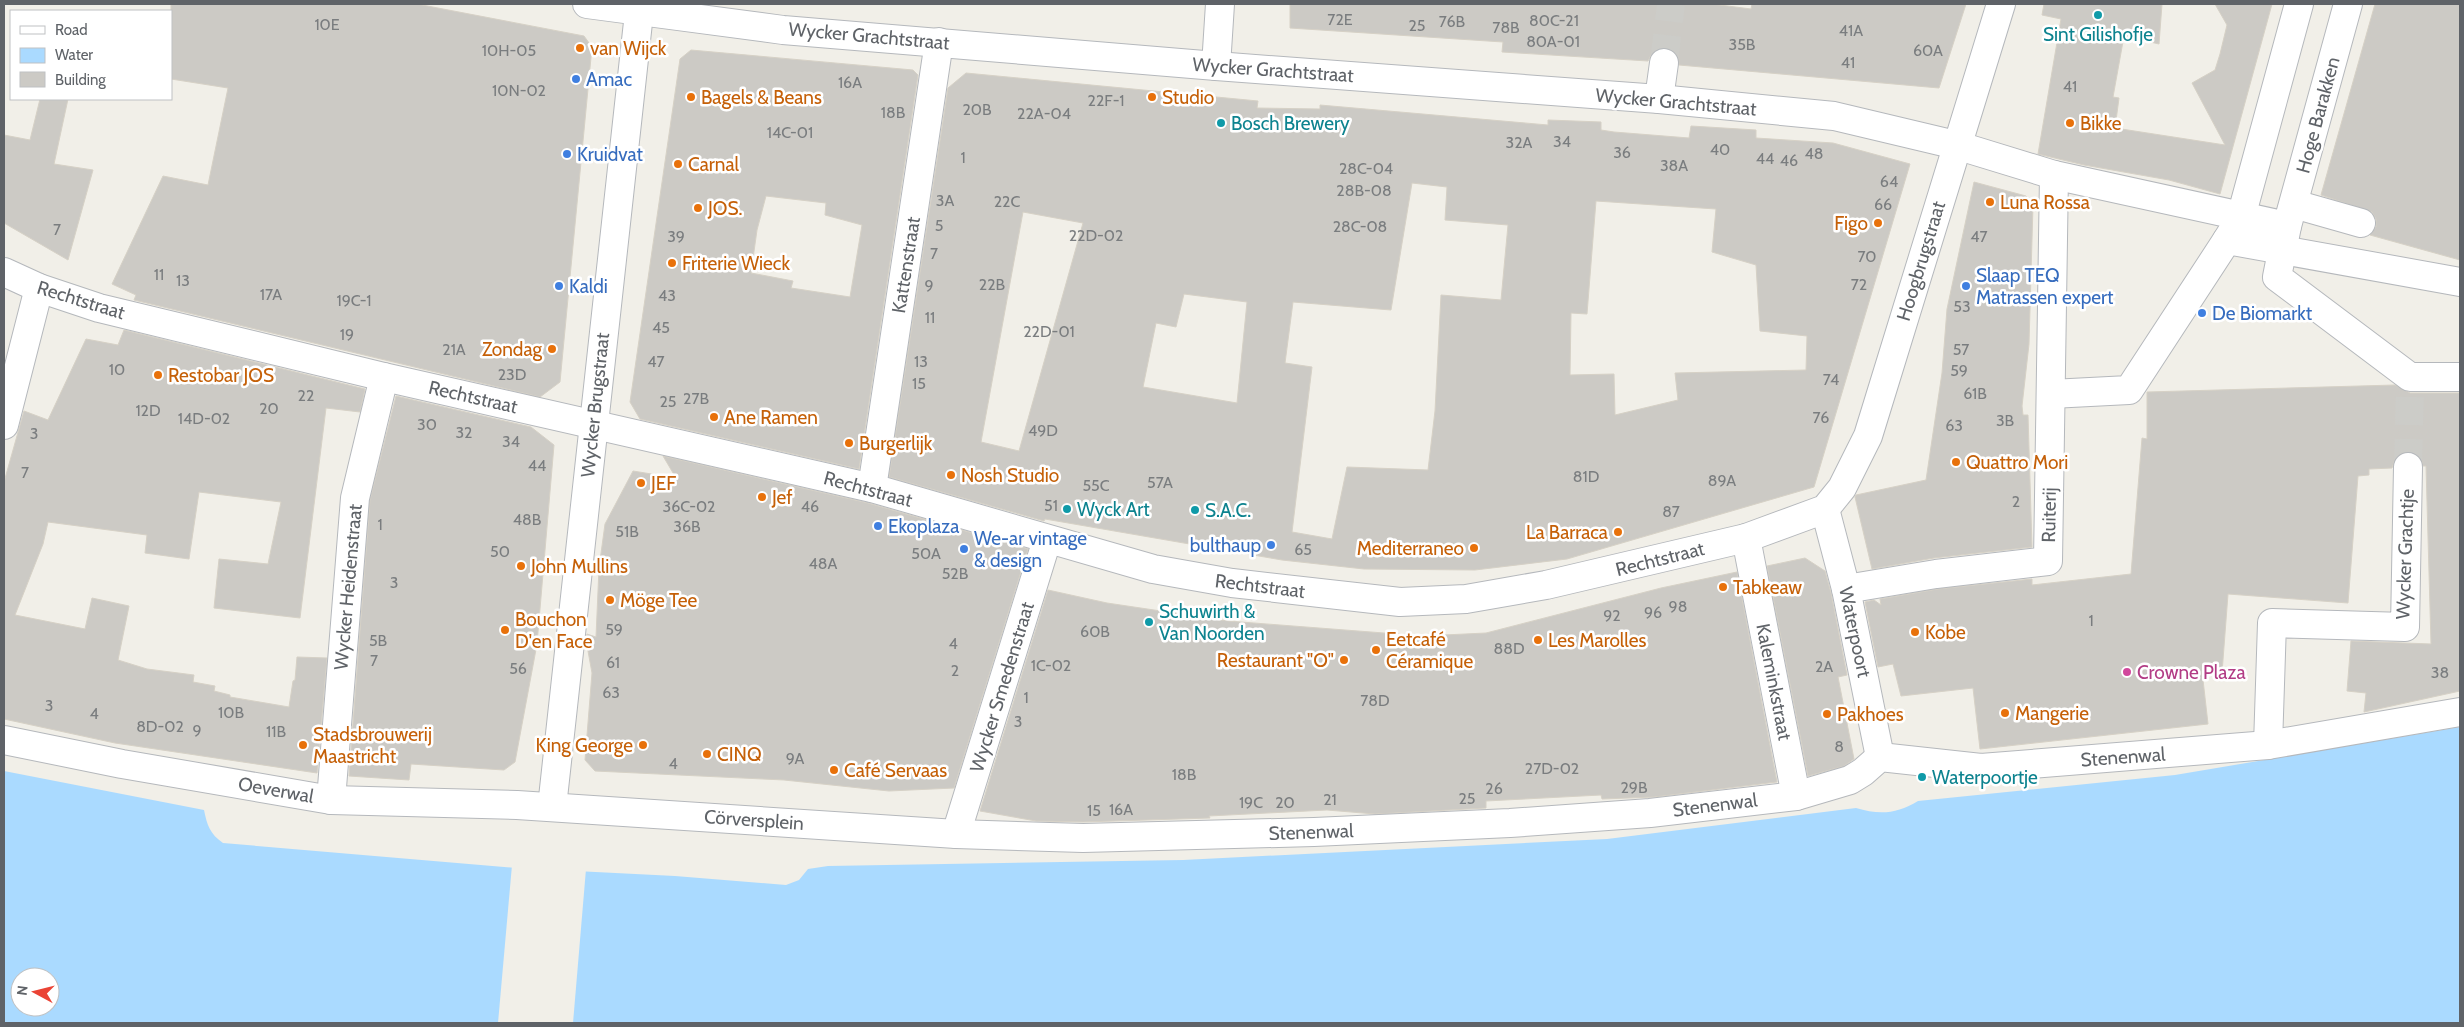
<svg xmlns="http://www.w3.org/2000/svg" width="2464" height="1027" viewBox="0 0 2464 1027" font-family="Cabin,sans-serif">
<rect width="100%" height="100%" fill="#f1efe8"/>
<!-- water -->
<path fill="#aadaff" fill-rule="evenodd" d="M 2460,727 L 2460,1023 L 4,1023 L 4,771 L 204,810 C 207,825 210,834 223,843 L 516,868 L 675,876 L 786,885 L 799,880 L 808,869 L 828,866 L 1183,860 L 1607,839 L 1856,808 C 1879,815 1897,814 1918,801 L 2175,775 ZM 20,977 L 50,977 L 50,1007 L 20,1007 Z"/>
<!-- pier -->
<polygon fill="#f1efe8" points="512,865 586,869 573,1023 498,1023"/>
<!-- building -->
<g fill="#cccac5" stroke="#d6d1c6" fill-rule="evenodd">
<polygon points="171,4 417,4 584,36 592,47 560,382 540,397 134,300 136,295 112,284 163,176 208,185 228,88 171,79"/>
<polygon points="1290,4 1712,4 1751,9 1752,4 1966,4 1939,88 1679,65 1678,57 1674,51 1666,48 1658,49 1652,53 1648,61 1502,52 1503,42 1290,28"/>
<polygon points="2044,4 2162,4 2159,44 2124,36 2113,97 2119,98 2115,128 2225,145 2192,83 2215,70 2220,54 2227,25 2215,4 2272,4 2220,194 2169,180 2084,165 2038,154 2061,19 2042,15"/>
<polygon points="2375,4 2460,4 2460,260 2370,235 2376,227 2376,219 2372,212 2321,195"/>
<path d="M 691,50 L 913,70 L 918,75 L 859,469 L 640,419 L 630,402 L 680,59 ZM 766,196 L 826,203 L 825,215 L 862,225 L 850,297 L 791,288 L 793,281 L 751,273 L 757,230 Z"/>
<path d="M 966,73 L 1258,101 L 1257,108 L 1320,109 L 1320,105 L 1548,125 L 1548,120 L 1601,122 L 1601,130 L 1614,132 L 1689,138 L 1691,126 L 1756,130 L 1756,138 L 1833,143 L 1910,164 L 1814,487 L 1567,559 L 1475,570 L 1364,569 L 1282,560 L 1045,519 L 1044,521 L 889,477 L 948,88 ZM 1412,183 L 1447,187 L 1445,220 L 1508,225 L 1501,300 L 1441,295 L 1435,411 L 1428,470 L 1347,467 L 1332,539 L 1292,532 L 1312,367 L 1285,363 L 1293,302 L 1391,310 ZM 1596,201 L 1716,209 L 1712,252 L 1756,265 L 1760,331 L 1807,336 L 1806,370 L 1675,373 L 1678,400 L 1615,415 L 1614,374 L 1570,375 L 1571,313 L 1587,314 ZM 1023,212 L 1083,223 L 1019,451 L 981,442 ZM 1184,294 L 1247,302 L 1237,403 L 1143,387 L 1156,323 L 1176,327 Z"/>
<polygon points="40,99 68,99 54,164 93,170 68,260 4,223 4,135 30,140"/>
<polygon points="1974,182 2026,196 2033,205 2029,344 2022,406 2023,415 2028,415 2032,547 1934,558 1872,569 1855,497 1856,495 1926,480 1942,373 1947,309"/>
<polygon points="124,330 365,389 360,412 326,408 300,618 214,608 219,559 268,564 281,502 199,492 189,559 145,553 147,535 48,522 43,544 15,615 85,629 92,598 129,606 118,660 147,669 194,675 193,682 215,686 214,691 230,695 230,697 289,707 293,681 295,680 297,657 327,658 317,773 115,743 4,719 4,482 24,411 48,420 86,339 118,345"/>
<polygon points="2395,385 2410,393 2460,393 2460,691 2364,712 2366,693 2347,691 2351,641 2431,644 2426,466 2423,466 2421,459 2416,454 2409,451 2401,453 2395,459 2392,468 2369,469 2369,475 2358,476 2348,603 2228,594 2222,673 2202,671 2208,724 1980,749 1973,688 1901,696 1893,664 1878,667 1865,602 1874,600 1881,605 1880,599 1938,589 2032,579 2032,585 2131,574 2142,438 2147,439 2147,392"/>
<polygon points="396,396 531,427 554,445 537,644 515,762 504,770 411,764 409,780 349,776 370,500"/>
<polygon points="663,456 868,503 1028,549 954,788 889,791 784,780 595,771 585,760 592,673 586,640 587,634 596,637 599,568 605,524 633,471 676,478"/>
<polygon points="1805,558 1825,571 1831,593 1847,675 1838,677 1854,759 1844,766 1808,776 1767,566"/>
<polygon points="1737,572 1777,782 1654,797 1602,799 1601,795 1486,801 1486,808 1375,814 1327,810 1209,816 1210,818 1083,822 1036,821 980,811 1048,590 1107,603 1228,621 1423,636 1486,633 1661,588"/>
</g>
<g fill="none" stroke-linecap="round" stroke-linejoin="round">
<!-- minor-tunnel -->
<g stroke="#ccccc8" stroke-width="28" stroke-dasharray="28 14" stroke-linecap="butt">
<polyline points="1664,63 1671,4"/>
<polyline points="2408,467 2410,385"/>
</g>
<!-- minor casing -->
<g stroke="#b5b8bc" stroke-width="30">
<g id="minor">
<polyline points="587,4 783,30 1216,66 1659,99 1834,116 1956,145 2054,175 2287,226"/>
<polyline points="2348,4 2287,226 2277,277 2410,377 2460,377"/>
<polyline points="1216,66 1220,4"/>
<polyline points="1659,99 1664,63"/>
<polyline points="2294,204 2361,223"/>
<polyline points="2227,240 2460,282"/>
<polyline points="4,272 39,288 99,308 384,377 872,488 1153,569 1232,583 1400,602 1466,599 1546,585 1746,538 1825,509 1842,488 1868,436 2001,4"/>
<polyline points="2051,394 2129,390 2227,240 2241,217 2299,4"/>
<polyline points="4,425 39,288"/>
<polyline points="872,488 939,42"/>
<polyline points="1825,509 1846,589 1880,757"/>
<polyline points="1746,538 1796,796"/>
<polyline points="1846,589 1936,574 2048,561 2054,175"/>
<polyline points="4,740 122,764 331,800 517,805 956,834 1083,838 1314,832 1510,823 1650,813 1796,796 1850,780 1863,772 1880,757 1981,768 2268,745 2460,712"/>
<polyline points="2268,745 2272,623 2405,627 2408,467"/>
<polyline points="331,800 355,498 384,377"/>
<polyline points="552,807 640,4"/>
<polyline points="956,834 1047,540"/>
</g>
</g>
<!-- minor -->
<use href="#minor" stroke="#fff" stroke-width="28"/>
</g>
<!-- markers -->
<g fill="#0f9aa8" stroke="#fff" stroke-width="2">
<circle cx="2098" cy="15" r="5"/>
<circle cx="1221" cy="123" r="5"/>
<circle cx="1067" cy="509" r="5"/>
<circle cx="1195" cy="510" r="5"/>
<circle cx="1149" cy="622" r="5"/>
<circle cx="1922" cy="777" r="5"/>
</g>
<g fill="#e8710a" stroke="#fff" stroke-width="2">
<circle cx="580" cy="48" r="5"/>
<circle cx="691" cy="97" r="5"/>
<circle cx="1152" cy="97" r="5"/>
<circle cx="2070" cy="123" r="5"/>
<circle cx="678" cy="164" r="5"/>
<circle cx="1990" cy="202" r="5"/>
<circle cx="698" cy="208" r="5"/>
<circle cx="1878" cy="223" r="5"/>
<circle cx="672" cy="263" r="5"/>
<circle cx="552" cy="349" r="5"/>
<circle cx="158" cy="375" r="5"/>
<circle cx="714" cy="417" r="5"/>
<circle cx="849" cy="443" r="5"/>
<circle cx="1956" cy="462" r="5"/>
<circle cx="951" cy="475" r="5"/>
<circle cx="641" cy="483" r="5"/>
<circle cx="762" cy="497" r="5"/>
<circle cx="1618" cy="532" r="5"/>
<circle cx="1474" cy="548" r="5"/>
<circle cx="521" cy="566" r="5"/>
<circle cx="1723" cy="587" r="5"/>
<circle cx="610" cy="600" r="5"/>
<circle cx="505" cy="630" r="5"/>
<circle cx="1915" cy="632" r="5"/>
<circle cx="1538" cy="640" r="5"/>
<circle cx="1376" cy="650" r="5"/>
<circle cx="1344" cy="660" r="5"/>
<circle cx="2005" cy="713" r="5"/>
<circle cx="1827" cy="714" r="5"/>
<circle cx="303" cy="745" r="5"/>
<circle cx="643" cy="745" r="5"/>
<circle cx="707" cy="754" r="5"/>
<circle cx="834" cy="770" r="5"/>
</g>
<g fill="#3f7fe0" stroke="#fff" stroke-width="2">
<circle cx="576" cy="79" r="5"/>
<circle cx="567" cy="154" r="5"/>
<circle cx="559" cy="286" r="5"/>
<circle cx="1966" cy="286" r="5"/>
<circle cx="2202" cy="313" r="5"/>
<circle cx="878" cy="526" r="5"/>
<circle cx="1271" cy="545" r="5"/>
<circle cx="964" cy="549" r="5"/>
</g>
<circle fill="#d1479c" stroke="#fff" stroke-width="2" cx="2127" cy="672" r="5"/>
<g text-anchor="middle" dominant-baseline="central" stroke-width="5" stroke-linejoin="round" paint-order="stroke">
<!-- number labels -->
<g font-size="16" fill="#7a7d7f">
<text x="1340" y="19">72E</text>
<text x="1554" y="20">80C-21</text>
<text x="1452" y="21">76B</text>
<text x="327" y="24">10E</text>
<text x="1417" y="25">25</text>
<text x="1506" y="27">78B</text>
<text x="1851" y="30">41A</text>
<text x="1553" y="41">80A-01</text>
<text x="1742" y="44">35B</text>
<text x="509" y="50">10H-05</text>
<text x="1928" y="50">60A</text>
<text x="1848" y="62">41</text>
<text x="850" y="82">16A</text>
<text x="2070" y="86">41</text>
<text x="519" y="90">10N-02</text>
<text x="1106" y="100">22F-1</text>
<text x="977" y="109">20B</text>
<text x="893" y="112">18B</text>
<text x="1044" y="113">22A-04</text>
<text x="790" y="132">14C-01</text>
<text x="1562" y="141">34</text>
<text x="1519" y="142">32A</text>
<text x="1720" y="149">40</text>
<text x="1622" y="152">36</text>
<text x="1814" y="153">48</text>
<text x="963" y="157">1</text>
<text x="1765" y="158">44</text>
<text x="1789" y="160">46</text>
<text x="1674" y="165">38A</text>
<text x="1366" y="168">28C-04</text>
<text x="1889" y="181">64</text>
<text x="1364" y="190">28B-08</text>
<text x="945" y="200">3A</text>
<text x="1007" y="201">22C</text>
<text x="1883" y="204">66</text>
<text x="939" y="225">5</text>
<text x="1360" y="226">28C-08</text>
<text x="57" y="229">7</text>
<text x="1096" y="235">22D-02</text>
<text x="676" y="236">39</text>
<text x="1979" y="236">47</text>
<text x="934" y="253">7</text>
<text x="1867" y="256">70</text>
<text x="159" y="274">11</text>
<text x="183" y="280">13</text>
<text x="992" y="284">22B</text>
<text x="1859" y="284">72</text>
<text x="929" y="285">9</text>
<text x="271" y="294">17A</text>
<text x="667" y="295">43</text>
<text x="354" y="300">19C-1</text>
<text x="1962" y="306">53</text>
<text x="930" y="317">11</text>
<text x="661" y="327">45</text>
<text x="1049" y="331">22D-01</text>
<text x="347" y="334">19</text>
<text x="454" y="349">21A</text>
<text x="1961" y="349">57</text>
<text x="656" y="361">47</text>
<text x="921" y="361">13</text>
<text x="117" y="369">10</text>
<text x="1959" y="370">59</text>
<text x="512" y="374">23D</text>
<text x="1831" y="379">74</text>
<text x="919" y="383">15</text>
<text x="1975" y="393">61B</text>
<text x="306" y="395">22</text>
<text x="696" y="398">27B</text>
<text x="668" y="401">25</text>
<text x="269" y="408">20</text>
<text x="148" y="410">12D</text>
<text x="1821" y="417">76</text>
<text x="204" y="418">14D-02</text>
<text x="2005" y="420">3B</text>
<text x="427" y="424">30</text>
<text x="1954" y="425">63</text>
<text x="1043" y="430">49D</text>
<text x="464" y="432">32</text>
<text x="34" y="433">3</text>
<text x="511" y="441">34</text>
<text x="537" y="465">44</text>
<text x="25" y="472">7</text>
<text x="1586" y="476">81D</text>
<text x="1722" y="480">89A</text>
<text x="1160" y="482">57A</text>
<text x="1096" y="485">55C</text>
<text x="2016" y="501">2</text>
<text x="1051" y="505">51</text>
<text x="689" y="506">36C-02</text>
<text x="810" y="506">46</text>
<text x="1671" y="511">87</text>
<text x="527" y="519">48B</text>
<text x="380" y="524">1</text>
<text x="687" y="526">36B</text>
<text x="627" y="531">51B</text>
<text x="1303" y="549">65</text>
<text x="500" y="551">50</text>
<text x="926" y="553">50A</text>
<text x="823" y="563">48A</text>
<text x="955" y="573">52B</text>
<text x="394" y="582">3</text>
<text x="1678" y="606">98</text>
<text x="1653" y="612">96</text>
<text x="1612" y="615">92</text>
<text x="2091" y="620">1</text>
<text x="614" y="629">59</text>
<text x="1095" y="631">60B</text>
<text x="378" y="640">5B</text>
<text x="953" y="643">4</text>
<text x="1509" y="648">88D</text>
<text x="374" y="660">7</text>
<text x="613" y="662">61</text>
<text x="1051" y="665">1C-02</text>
<text x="1824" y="666">2A</text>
<text x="518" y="668">56</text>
<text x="955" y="670">2</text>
<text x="2440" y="672">38</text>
<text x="611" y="692">63</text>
<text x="1026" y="697">1</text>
<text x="1375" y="700">78D</text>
<text x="49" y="705">3</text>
<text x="231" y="712">10B</text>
<text x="94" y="713">4</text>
<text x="1018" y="721">3</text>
<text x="160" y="726">8D-02</text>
<text x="197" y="730">9</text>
<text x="276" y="731">11B</text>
<text x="1839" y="746">8</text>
<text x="795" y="758">9A</text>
<text x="673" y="763">4</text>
<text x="1552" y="768">27D-02</text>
<text x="1184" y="774">18B</text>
<text x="1634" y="787">29B</text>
<text x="1494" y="788">26</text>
<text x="1467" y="798">25</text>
<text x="1330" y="799">21</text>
<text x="1251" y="802">19C</text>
<text x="1285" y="802">20</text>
<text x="1121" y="809">16A</text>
<text x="1094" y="810">15</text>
</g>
<!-- culture labels -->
<g font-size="19" fill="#0d838f" stroke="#fff" text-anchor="start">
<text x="2098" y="34" text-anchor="middle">Sint Gilishofje</text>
<text x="1231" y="123">Bosch Brewery</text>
<text x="1077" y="509">Wyck Art</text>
<text x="1205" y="510">S.A.C.</text>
<text x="1159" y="611">Schuwirth &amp;<tspan x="1159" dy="22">Van Noorden</tspan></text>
<text x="1932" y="777">Waterpoortje</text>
</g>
<!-- street labels -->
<g font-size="19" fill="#5f6368" stroke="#fff">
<text transform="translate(869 36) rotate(5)">Wycker Grachtstraat</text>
<text transform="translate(1273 70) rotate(4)">Wycker Grachtstraat</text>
<text transform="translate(1676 102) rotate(5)">Wycker Grachtstraat</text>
<text transform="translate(2318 115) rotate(-75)">Hoge Barakken</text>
<text transform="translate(1921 261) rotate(-73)">Hoogbrugstraat</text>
<text transform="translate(906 265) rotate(-81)">Kattenstraat</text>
<text transform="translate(81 300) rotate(17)">Rechtstraat</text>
<text transform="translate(473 397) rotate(13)">Rechtstraat</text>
<text transform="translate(595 405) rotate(-84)">Wycker Brugstraat</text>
<text transform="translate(868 489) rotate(15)">Rechtstraat</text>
<text transform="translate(2049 515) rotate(-89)">Ruiterij</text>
<text transform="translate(2405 554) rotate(-88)">Wycker Grachtje</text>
<text transform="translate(1660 559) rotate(-14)">Rechtstraat</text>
<text transform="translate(1260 586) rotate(7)">Rechtstraat</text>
<text transform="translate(348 587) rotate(-85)">Wycker Heidenstraat</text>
<text transform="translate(1855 632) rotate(78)">Waterpoort</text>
<text transform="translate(1774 682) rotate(79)">Kaleminkstraat</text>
<text transform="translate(1002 687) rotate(-73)">Wycker Smedenstraat</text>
<text transform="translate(2123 757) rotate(-4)">Stenenwal</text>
<text transform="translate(276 790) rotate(10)">Oeverwal</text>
<text transform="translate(1715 805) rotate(-7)">Stenenwal</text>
<text transform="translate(754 820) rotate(4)">Cörversplein</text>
<text transform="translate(1311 832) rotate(-2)">Stenenwal</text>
</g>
<!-- food labels -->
<g font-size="19" fill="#c56008" stroke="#fff" text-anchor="start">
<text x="590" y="48">van Wijck</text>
<text x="701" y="97">Bagels &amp; Beans</text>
<text x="1162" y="97">Studio</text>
<text x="2080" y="123">Bikke</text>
<text x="688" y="164">Carnal</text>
<text x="2000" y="202">Luna Rossa</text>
<text x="708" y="208">JOS.</text>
<text x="1868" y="223" text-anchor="end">Figo</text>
<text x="682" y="263">Friterie Wieck</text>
<text x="542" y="349" text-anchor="end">Zondag</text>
<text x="168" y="375">Restobar JOS</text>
<text x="724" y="417">Ane Ramen</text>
<text x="859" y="443">Burgerlijk</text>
<text x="1966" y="462">Quattro Mori</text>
<text x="961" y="475">Nosh Studio</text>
<text x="651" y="483">JEF</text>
<text x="772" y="497">Jef</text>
<text x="1608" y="532" text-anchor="end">La Barraca</text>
<text x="1464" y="548" text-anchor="end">Mediterraneo</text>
<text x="531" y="566">John Mullins</text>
<text x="1733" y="587">Tabkeaw</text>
<text x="620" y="600">Möge Tee</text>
<text x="515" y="619">Bouchon<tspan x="515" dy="22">D'en Face</tspan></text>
<text x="1925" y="632">Kobe</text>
<text x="1386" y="639">Eetcafé<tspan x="1386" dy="22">Céramique</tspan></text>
<text x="1548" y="640">Les Marolles</text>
<text x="1334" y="660" text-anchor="end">Restaurant "O"</text>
<text x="2015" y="713">Mangerie</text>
<text x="1837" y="714">Pakhoes</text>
<text x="313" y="734">Stadsbrouwerij<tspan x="313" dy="22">Maastricht</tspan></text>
<text x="633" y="745" text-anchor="end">King George</text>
<text x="717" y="754">CINQ</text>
<text x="844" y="770">Café Servaas</text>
</g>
<!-- shop labels -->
<g font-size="19" fill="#366cbe" stroke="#fff" text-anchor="start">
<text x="586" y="79">Amac</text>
<text x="577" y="154">Kruidvat</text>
<text x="1976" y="275">Slaap TEQ<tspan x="1976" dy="22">Matrassen expert</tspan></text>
<text x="569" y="286">Kaldi</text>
<text x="2212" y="313">De Biomarkt</text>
<text x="888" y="526">Ekoplaza</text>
<text x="974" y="538">We-ar vintage<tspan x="974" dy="22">&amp; design</tspan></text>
<text x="1261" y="545" text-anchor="end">bulthaup</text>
</g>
<!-- hotel labels -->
<g font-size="19" fill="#b23c85" stroke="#fff" text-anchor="start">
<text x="2137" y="672">Crowne Plaza</text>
</g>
</g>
<!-- border -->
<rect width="2464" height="1027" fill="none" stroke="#5f6368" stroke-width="10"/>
<!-- legend -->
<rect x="10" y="10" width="162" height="90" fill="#ffffff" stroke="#bfc1c3"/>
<rect x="20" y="26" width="25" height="8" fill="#ffffff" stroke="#bfc1c3"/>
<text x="55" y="35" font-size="15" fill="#5f6368">Road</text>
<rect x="20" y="48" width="25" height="15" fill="#aadaff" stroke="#bfc1c3"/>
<text x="55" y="60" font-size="15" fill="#5f6368">Water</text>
<rect x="20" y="72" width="25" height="15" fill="#cccac5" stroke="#bfc1c3"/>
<text x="55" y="85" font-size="15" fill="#5f6368">Building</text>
<!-- north arrow -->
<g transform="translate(35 992) rotate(277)"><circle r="24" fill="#ffffff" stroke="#bfc1c3"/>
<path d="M0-4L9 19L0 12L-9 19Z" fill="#ea4335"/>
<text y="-8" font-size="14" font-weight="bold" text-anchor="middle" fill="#5f6368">N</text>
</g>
</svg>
